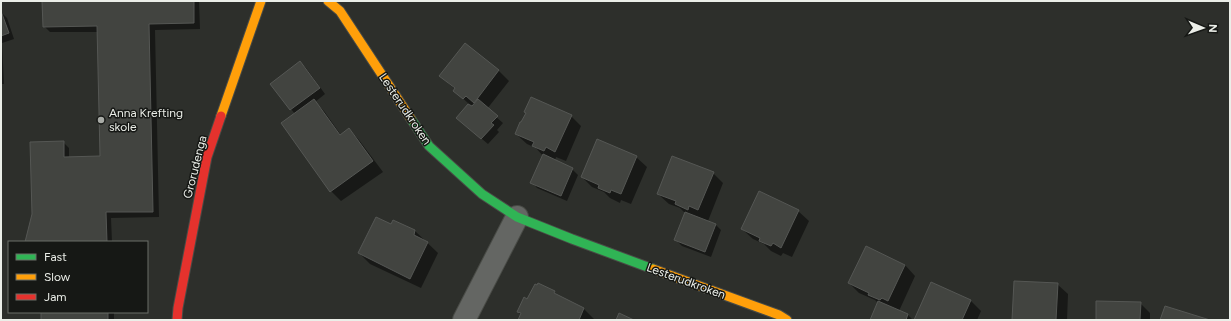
<svg xmlns="http://www.w3.org/2000/svg" width="1231" height="321" viewBox="0 0 1231 321" font-family="Figtree,sans-serif">
<rect width="100%" height="100%" fill="#2d2f2b"/>
<!-- shadow -->
<g fill="#0007">
<polygon points="1,1 2,13 7,18 14,39 2,43 4,84 1,84"/>
<polygon points="43,1 199,1 200,29 155,30 159,217 111,218 112,242 26,242 63,142 69,148 69,158 101,157 98,32 50,32 44,26"/>
<polygon points="300,62 306,68 325,94 315,102 324,111 341,135 349,129 359,140 383,172 341,201 331,191 282,123 295,114 271,84"/>
<polygon points="498,70 509,81 487,109 503,123 497,130 499,132 488,144 463,123 469,104 455,91 456,90 440,76"/>
<polygon points="571,116 581,126 566,161 556,157 555,161 572,169 578,175 567,201 537,188 532,182 543,156 536,148 527,144 516,134"/>
<polygon points="636,157 647,167 631,204 621,200 620,203 610,198 604,192 592,187 582,177"/>
<polygon points="713,173 723,183 708,221 715,224 721,230 711,257 682,246 676,240 686,214 680,208 669,204 658,194"/>
<polygon points="798,211 809,221 792,257 783,253 781,256 771,251 764,244 753,239 742,229"/>
<polygon points="391,225 415,231 438,253 421,288 370,264 359,253"/>
<polygon points="866,247 905,265 915,276 899,311 908,315 913,320 871,320 878,303 875,300 859,293 849,283"/>
<polygon points="932,283 971,301 981,311 977,320 915,320"/>
<polygon points="1057,284 1068,294 1067,320 1013,320"/>
<polygon points="554,292 559,297 584,309 594,319 594,320 519,320 521,315 518,312 528,300"/>
<polygon points="1140,303 1150,313 1150,320 1097,320"/>
<rect x="42" y="312" width="72" height="8"/>
</g>
<!-- building -->
<g fill="#424440" stroke="#555754">
<polygon points="42,1 194,1 194,23 149,24 153,212 106,212 107,242 25,242 32,214 30,142 64,141 64,157 100,156 97,26 43,27"/>
<polygon points="1,11 9,33 1,36"/>
<polygon points="465,43 499,70 474,103 466,96 463,99 453,91 455,88 439,76"/>
<polygon points="300,61 320,88 290,110 270,84"/>
<polygon points="531,97 572,115 555,152 546,147 544,151 532,146 534,142 515,134 520,122 521,122 526,113 524,112"/>
<polygon points="314,99 340,135 349,128 373,161 330,192 281,123"/>
<polygon points="478,99 498,116 491,123 494,125 481,139 456,118 468,104 472,106"/>
<polygon points="597,139 637,156 621,194 611,190 610,193 598,188 599,185 581,177"/>
<polygon points="543,154 573,168 561,196 530,183"/>
<polygon points="672,156 714,172 698,210 689,206 688,210 675,204 676,201 657,194"/>
<polygon points="759,191 799,210 781,248 773,243 771,246 759,241 760,238 741,229"/>
<polygon points="685,212 716,224 705,252 674,240"/>
<polygon points="376,217 391,224 393,220 415,230 414,235 428,242 410,279 358,253"/>
<polygon points="866,246 905,265 888,301 882,298 880,300 868,295 869,293 848,283"/>
<polygon points="1014,281 1058,283 1056,320 1012,320"/>
<polygon points="931,282 971,300 962,320 914,320"/>
<polygon points="538,283 555,291 554,293 584,308 579,320 518,320 521,313 517,312 524,297 527,299 535,284 537,285"/>
<polygon points="878,301 908,314 906,320 870,320"/>
<polygon points="1096,301 1141,302 1140,320 1096,320"/>
<polygon points="1165,306 1210,320 1160,320"/>
<rect x="41" y="312" width="67" height="8"/>
<polygon points="619,313 634,320 616,320"/>
</g>
<g fill="none" stroke-linecap="round" stroke-linejoin="round">
<!-- street casing -->
<g stroke="#494b46" stroke-width="24">
<polyline id="street" points="464,320 517,217"/>
</g>
<!-- fast casing -->
<g stroke="#494b46" stroke-width="11">
<polyline id="fast" points="411,119 429,146 482,194 517,217 572,239 653,269"/>
</g>
<!-- slow casing -->
<g stroke="#494b46" stroke-width="11">
<g id="slow">
<polyline points="328,1 340,11 411,119"/>
<polyline points="221,116 261,1"/>
<polyline points="653,269 779,315 787,320"/>
</g>
</g>
<!-- jam casing -->
<g stroke="#494b46" stroke-width="11">
<polyline id="jam" points="177,320 178,308 207,157 221,116"/>
</g>
<!-- street -->
<use href="#street" stroke="#646663" stroke-width="22"/>
<!-- fast -->
<use href="#fast" stroke="#30b455" stroke-width="9"/>
<!-- slow -->
<use href="#slow" stroke="#ff9f0a" stroke-width="9"/>
<!-- jam -->
<use href="#jam" stroke="#e5322d" stroke-width="9"/>
</g>
<!-- markers -->
<circle fill="#a8aba6" stroke="#161815" stroke-width="1.5" cx="101" cy="120" r="4"/>
<g text-anchor="middle" dominant-baseline="central" stroke-width="3" stroke-linejoin="round" paint-order="stroke">
<!-- street labels -->
<g font-size="12" fill="#ebeee8" stroke="#161815">
<text transform="translate(405 109) rotate(56)">Lesterudkroken</text>
<text transform="translate(195 167) rotate(-76)">Grorudenga</text>
<text transform="translate(686 281) rotate(20)">Lesterudkroken</text>
</g>
<!-- poi labels -->
<g font-size="12" fill="#ebeee8" stroke="#161815" text-anchor="start">
<text x="109" y="113">Anna Krefting<tspan x="109" dy="14">skole</tspan></text>
</g>
</g>
<!-- border -->
<rect width="1231" height="321" fill="none" stroke="#ebeee8" stroke-width="4"/>
<!-- legend -->
<rect x="8" y="241" width="140" height="72" fill="#161815" stroke="#6b6e69"/>
<rect x="16" y="254" width="20" height="6" fill="#30b455" stroke="#6b6e69"/>
<text x="44" y="261" font-size="12" fill="#ebeee8">Fast</text>
<rect x="16" y="274" width="20" height="6" fill="#ff9f0a" stroke="#6b6e69"/>
<text x="44" y="281" font-size="12" fill="#ebeee8">Slow</text>
<rect x="16" y="294" width="20" height="6" fill="#e5322d" stroke="#6b6e69"/>
<text x="44" y="301" font-size="12" fill="#ebeee8">Jam</text>
<!-- north arrow -->
<g transform="translate(1203 28) rotate(92)" stroke="#161815" stroke-width="3" paint-order="stroke">
<path d="M0-3L7 15L0 10L-7 15Z" fill="#ebeee8"/>
<text y="-6" font-size="11" font-weight="bold" text-anchor="middle" fill="#ebeee8">N</text>
</g>
</svg>
